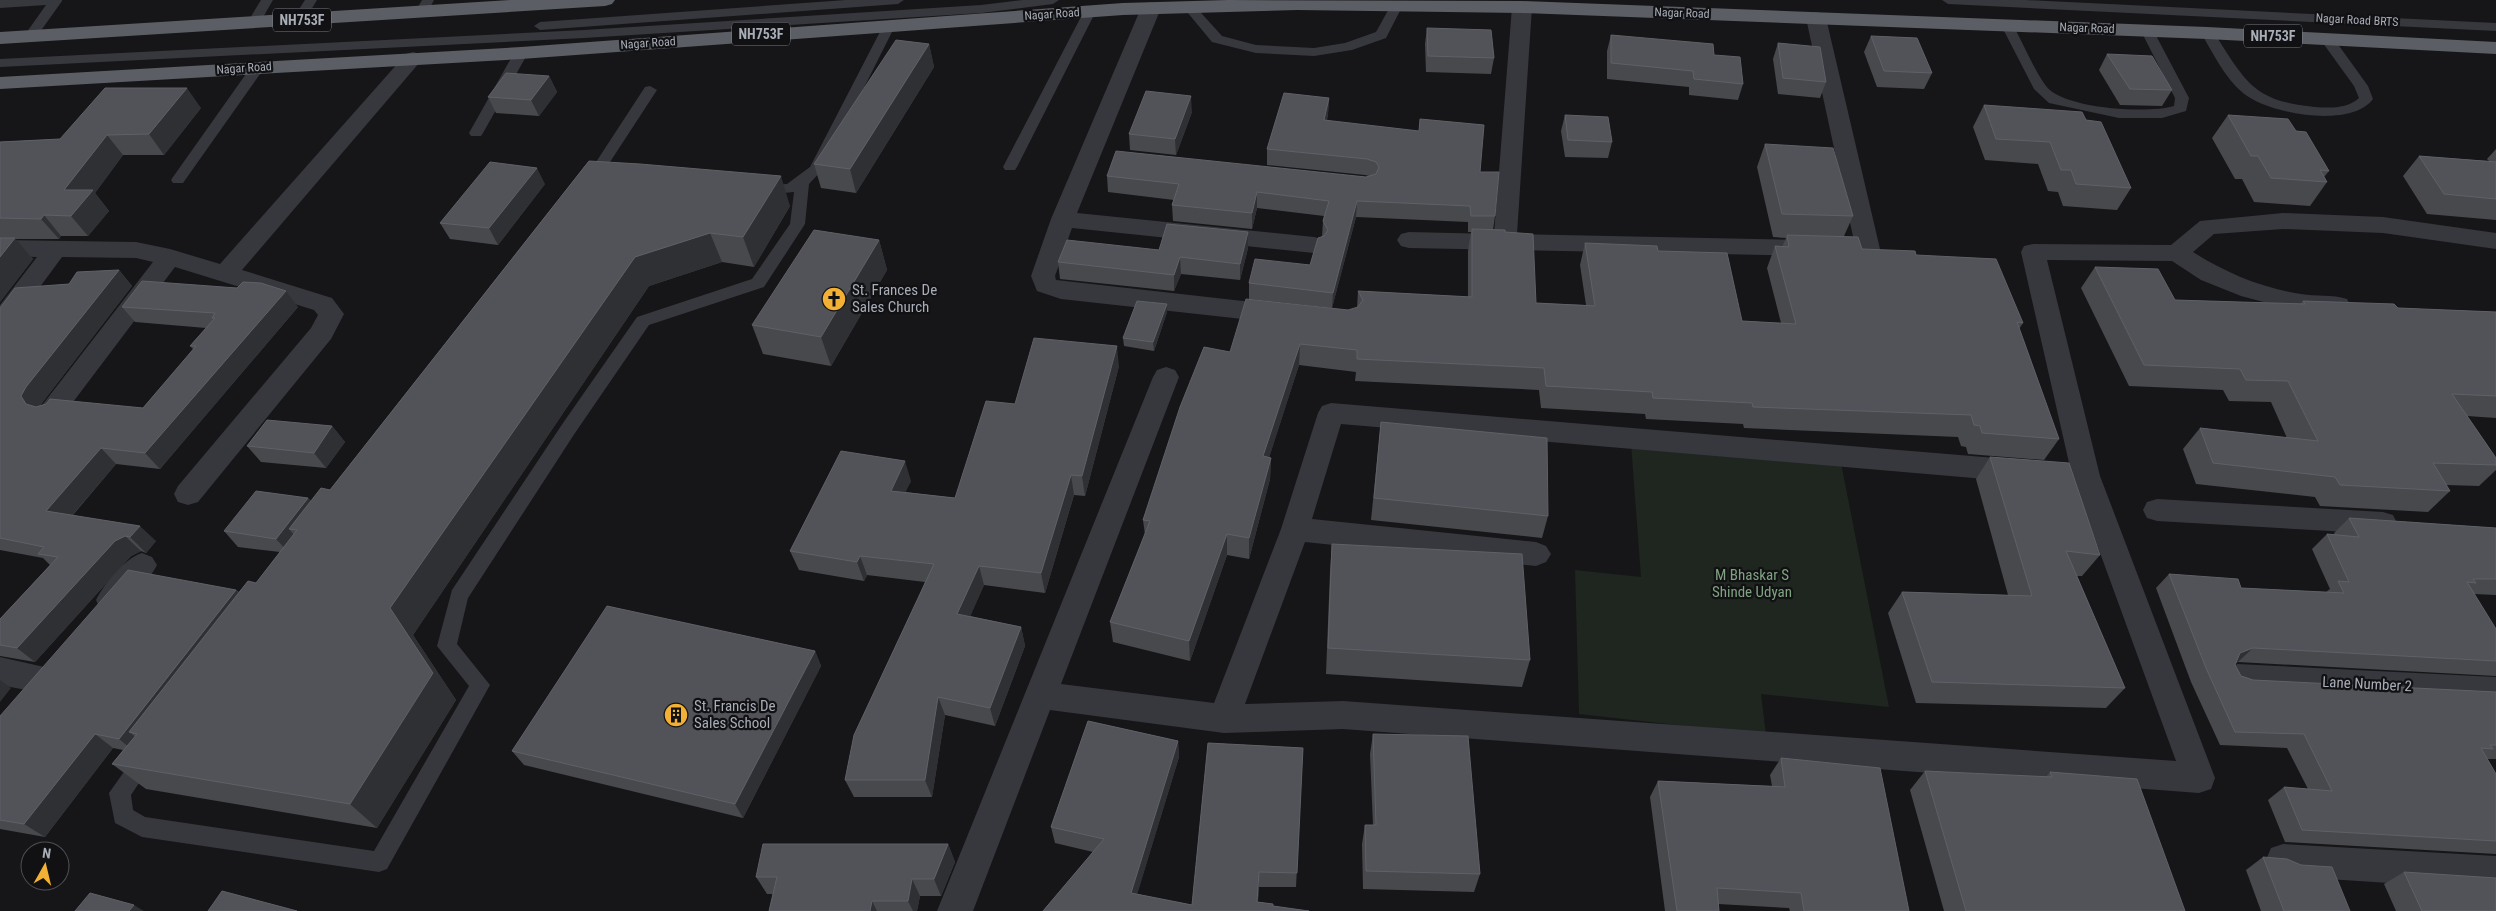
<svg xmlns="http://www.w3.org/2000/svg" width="2496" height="911" viewBox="0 0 2496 911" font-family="'Roboto Condensed',sans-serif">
<rect width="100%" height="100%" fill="#161618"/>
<!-- green -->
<polygon fill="#1e261f" points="1631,443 1841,463 1889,707 1761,694 1766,735 1579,714 1575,570 1641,577"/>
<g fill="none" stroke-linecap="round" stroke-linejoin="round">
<!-- service -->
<g fill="#37383d" fill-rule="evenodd">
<polygon points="0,0 62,0 62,1 35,39 30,40 24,36 46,5 0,8"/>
<polygon points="261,0 273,0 258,26 248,26 247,23"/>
<polygon points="305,0 317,0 303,23 293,23 292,20"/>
<polygon points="422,0 434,0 426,15 421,16 415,12"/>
<polygon points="846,0 904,0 898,4 540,30 534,26 540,22"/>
<polygon points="1023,0 1059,0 1053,4 981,13 584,38 0,67 0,59 584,30 981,5"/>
<polygon points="1942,0 2025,0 2496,23 2496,31 1948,4"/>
<polygon points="1397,1 1403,5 1386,38 1352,50 1314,56 1256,53 1212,42 1183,7 1185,4 1193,4 1222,36 1256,45 1314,48 1345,43 1376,32 1391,5"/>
<polygon points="1090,7 1096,11 1017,167 1015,170 1005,170 1003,167 1084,11"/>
<polygon points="890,20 896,24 823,169 809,184 805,224 764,287 649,325 575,433 468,598 457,644 490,685 387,869 379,872 142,837 115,823 109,793 138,752 145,750 152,752 155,759 131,795 133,810 145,817 374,851 469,686 437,646 452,590 563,423 637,317 752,279 790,224 794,192 762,195 755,190 762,185 787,184 810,167 884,24"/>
<path d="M 2007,21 L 2013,25 C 2024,45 2033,68 2046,86 C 2063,109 2148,114 2174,106 L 2175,98 L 2141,31 L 2147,27 L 2152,28 L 2189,98 L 2186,111 L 2162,118 L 2119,118 L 2049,103 L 2034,89 L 2001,25 Z"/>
<path d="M 2207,29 L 2212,30 C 2245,79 2250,101 2315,107 C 2330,108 2347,109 2359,98 L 2354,86 L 2320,39 L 2327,35 L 2332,36 L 2368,86 L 2373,99 C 2351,129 2268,114 2243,93 C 2224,77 2213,53 2201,33 Z"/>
<polygon points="521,49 528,53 483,133 481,136 471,136 469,133 514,53"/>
<polygon points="258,63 265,67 183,183 173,183 171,180 173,177 253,64"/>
<polygon points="650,86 657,90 595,185 585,185 583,182 585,179 645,87"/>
</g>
<!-- minor -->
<g fill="#37383d" fill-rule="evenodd">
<polygon points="1522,1 1529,3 1532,7 1517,234 1854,241 1806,18 1809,14 1816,12 1823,14 1826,18 1880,249 1876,255 1868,257 1409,248 1401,246 1397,240 1401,234 1409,232 1494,234 1512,7 1515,3"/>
<polygon points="1151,2 1158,4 1161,8 1077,213 1314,237 1322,239 1326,245 1322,251 1314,253 1072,228 1055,276 1056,280 1278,305 1287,308 1291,314 1287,320 1278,323 1061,299 1037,291 1031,276 1051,219 1141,8 1144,4"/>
<polygon points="413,52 420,54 423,58 420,62 242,270 332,298 344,314 331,339 198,502 188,505 178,502 174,494 178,486 311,328 318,315 314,310 175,267 61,418 52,421 43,418 39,411 43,404 153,262 136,258 62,257 9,329 0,332 0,305 37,257 0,256 0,240 136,242 170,249 220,264 406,54"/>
<path d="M 2283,213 L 2383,217 L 2496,233 L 2496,249 L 2383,233 L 2283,229 L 2214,234 L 2193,252 C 2226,273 2262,288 2301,294 C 2316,297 2332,294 2347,299 L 2350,305 L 2347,311 L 2338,314 L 2301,312 L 2241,296 L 2201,280 L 2172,261 L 2047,260 L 2100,476 L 2215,778 L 2211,789 L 2199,793 L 1343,729 L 1224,733 L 1050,710 L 973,911 L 937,911 L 1153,377 L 1157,370 L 1166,367 L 1175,370 L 1179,377 L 1061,684 L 1214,703 L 1281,529 L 1318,413 L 1322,406 L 1331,403 L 2020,460 L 2030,463 L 2034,471 L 2030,479 L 2020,482 L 1341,424 L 1312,519 L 1536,542 L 1546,546 L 1551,554 L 1546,562 L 1536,566 L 1305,542 L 1245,704 L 1343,701 L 2176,761 L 2072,476 L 2021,252 L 2024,246 L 2033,244 L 2171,245 L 2200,221 Z"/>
<polygon points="2157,499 2383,512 2393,515 2397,523 2393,531 2383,534 2157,521 2147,518 2143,510 2147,502"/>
<path d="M 142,553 L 152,557 L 157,565 C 151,577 125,612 112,612 C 108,612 104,610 100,609 L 96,600 C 105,583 124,559 142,553 Z"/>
<polygon points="0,657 53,669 58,679 53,689 42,693 0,685"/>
<polygon points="2238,664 2496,677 2496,705 2238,692 2227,688 2222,678 2227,668"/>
<polygon points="2283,844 2496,856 2496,890 2283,876 2271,872 2266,860 2271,848"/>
</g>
<!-- trunk -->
<g fill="#5b5e65" fill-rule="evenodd">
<polygon points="510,0 615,0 612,4 605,6 0,44 0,32"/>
<polygon points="1228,0 1522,1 2207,27 2496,42 2496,54 2207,39 1522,13 1297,10 1123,15 521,59 0,89 0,77 521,47 1123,3"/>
</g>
</g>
<!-- wall -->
<g fill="#47494d">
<polygon points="1427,28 1494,58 1491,74 1426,72 1425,44"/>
<polygon points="1611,35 1714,55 1743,84 1738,100 1689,95 1689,87 1607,79 1607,51"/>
<polygon points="1871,36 1932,73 1924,89 1877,87 1864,52"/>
<polygon points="1778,43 1826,82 1820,98 1778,94 1773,59"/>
<polygon points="929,44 934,67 856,193 821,188 814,164"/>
<polygon points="2107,54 2172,90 2162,106 2120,105 2099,70"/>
<polygon points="549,76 557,92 539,116 496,113 488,97"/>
<polygon points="1329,98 1328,114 1327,120 1480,172 1495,216 1493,230 1505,232 1536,303 1586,305 1580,265 1585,243 1658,251 1742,321 1781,323 1767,268 1775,246 1782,247 1786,238 1773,237 1757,167 1765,144 1853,216 1844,236 1862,249 1916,255 2023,323 2019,329 2059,439 2044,460 1968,454 1966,447 1961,446 1958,437 1744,428 1743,424 1646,419 1645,414 1541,408 1539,390 1355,381 1356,372 1299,365 1269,457 1271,458 1270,479 1249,559 1227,555 1190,661 1113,642 1110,622 1145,535 1143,520 1230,352 1357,308 1358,291 1468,297 1468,251 1471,232 1468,232 1468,222 1356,217 1332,308 1249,299 1249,283 1310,265 1322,237 1323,221 1324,216 1257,208 1252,229 1173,221 1172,205 1174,200 1108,192 1107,176 1366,177 1369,176 1365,175 1267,165 1267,149"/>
<polygon points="1984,105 2086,120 2131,188 2117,210 2063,206 2058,192 2048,191 2038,164 1985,160 1973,127"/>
<polygon points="201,108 164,155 123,155 95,193 109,211 88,236 61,236 59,239 15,239 33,259 0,302 0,142 60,139"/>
<polygon points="1192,112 1176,155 1130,150 1129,134"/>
<polygon points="1565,115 1612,142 1608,158 1565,157 1561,131"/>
<polygon points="2228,115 2296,131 2329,171 2324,177 2327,182 2310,206 2254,202 2242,179 2235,179 2212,138"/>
<polygon points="2496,149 2496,220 2427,214 2403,176 2419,156 2489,161 2487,159"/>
<polygon points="589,161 790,206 754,267 722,262 649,286 413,635 456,700 377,828 146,789 112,764 123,750 113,748 45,837 0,829 0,716 236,590 239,592 256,583 280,552 238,547 224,531 308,498 311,501 330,490"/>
<polygon points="545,184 498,245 450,239 440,223"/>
<polygon points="879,240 887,270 831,366 763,354 752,325"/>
<polygon points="1248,248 1240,280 1181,274 1174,291 1060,279 1058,262 1159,250"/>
<polygon points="2095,267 2175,300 2300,304 2303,301 2398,308 2496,312 2496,418 2467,416 2496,458 2496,470 2479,486 2446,485 2450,491 2428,512 2320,506 2315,497 2196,484 2183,449 2200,428 2287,438 2271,402 2229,401 2223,390 2129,386 2081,288"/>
<polygon points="119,270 132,286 42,403 40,406 143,408 194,350 190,346 206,328 135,322 122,307 298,307 160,469 116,464 73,515 156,541 146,553 141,551 131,556 35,662 0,656 0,619 50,565 43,558 0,550 0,308 69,284"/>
<polygon points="1167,312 1154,351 1124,346 1123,338"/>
<polygon points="1119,366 1085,496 1074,495 1045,593 984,585 970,616 1021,627 1025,646 995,726 945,715 932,797 854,797 845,780 925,582 867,575 864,581 799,570 790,551 911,481 905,492 955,498 1015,404"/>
<polygon points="1381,422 1548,516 1542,538 1371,520"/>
<polygon points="332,426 345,442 326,468 261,462 247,446"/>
<polygon points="1990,457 2100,555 2082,576 2077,576 2125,688 2106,708 1916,703 1888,613 1902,592 2008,595 1976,479"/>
<polygon points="2349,518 2496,528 2496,595 2474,594 2496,629 2496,676 2238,662 2236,663 2235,665 2241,676 2253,680 2496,692 2496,759 2487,759 2496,774 2496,854 2285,842 2268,800 2284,787 2308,789 2287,748 2220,745 2191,682 2156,588 2169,574 2241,588 2326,592 2330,589 2312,549 2327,534 2335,535 2334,533"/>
<polygon points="1332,544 1530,660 1522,687 1326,674 1330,571"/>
<polygon points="815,651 821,666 743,818 524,765 512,751"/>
<polygon points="1088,721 1178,741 1179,757 1137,894 1192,905 1208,743 1303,748 1296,887 1259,887 1258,902 1273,904 1273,906 1309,911 1043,911 1093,852 1055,843 1051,827"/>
<polygon points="1373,734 1480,874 1474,892 1363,889 1362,844 1365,825 1373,825 1370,754"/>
<polygon points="1781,758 1909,911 1790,911 1789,908 1718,904 1719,911 1665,911 1650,797 1658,781 1772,786 1770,775"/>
<polygon points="1925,771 2046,777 2050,772 2185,911 1944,911 1910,790"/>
<polygon points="948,844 955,862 941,896 920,896 917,911 769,911 773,894 767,894 756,877"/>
<polygon points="2263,857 2350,911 2261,911 2246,870"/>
<polygon points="2404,872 2496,911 2396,911 2384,884"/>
</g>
<!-- shaded-wall -->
<g fill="#2f3033">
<polygon points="929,44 934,67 856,193 850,169"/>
<polygon points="549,76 557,92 539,116 531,100"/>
<polygon points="187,88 201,108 164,155 149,134"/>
<polygon points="1191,96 1192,112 1176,155 1175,139"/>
<polygon points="1329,98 1328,114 1323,135 1324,120"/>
<polygon points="107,135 123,155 95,193 109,211 88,236 71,216 64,190"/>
<polygon points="537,168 545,184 498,245 489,228"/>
<polygon points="781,176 790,206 754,267 743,237"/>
<polygon points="1257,192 1257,208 1252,229 1252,213"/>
<polygon points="1357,201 1356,217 1332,308 1333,293"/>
<polygon points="44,215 61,236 59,239 41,219"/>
<polygon points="1248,232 1248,248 1240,280 1240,264"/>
<polygon points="710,233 722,262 649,286 413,635 456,700 377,828 350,804 390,608 635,257"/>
<polygon points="15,238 33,259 0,302 0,257"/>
<polygon points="879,240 887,270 831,366 821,337"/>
<polygon points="1180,257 1181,274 1174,291 1174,275"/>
<polygon points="119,270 132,286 42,403 37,412 26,404 21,396 26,387"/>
<polygon points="286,291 298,307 160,469 145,453"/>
<polygon points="1167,304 1167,312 1154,351 1153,342"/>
<polygon points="1300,344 1299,365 1263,477 1263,456"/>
<polygon points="1117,346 1119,366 1085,496 1082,476"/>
<polygon points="332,426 345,442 326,468 314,453"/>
<polygon points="101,448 116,464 63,526 46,511"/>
<polygon points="1271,458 1270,479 1249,559 1249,538"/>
<polygon points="905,461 911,481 897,510 891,491"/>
<polygon points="1071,475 1074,495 1045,593 1041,573"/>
<polygon points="308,498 322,514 289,529 300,542 290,554 276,539"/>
<polygon points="140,526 156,541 146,553 130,537"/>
<polygon points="1227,534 1227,555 1190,661 1189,641"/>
<polygon points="125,536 141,551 131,556 35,662 17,648 115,541"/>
<polygon points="860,556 867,575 864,581 857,562"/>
<polygon points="979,566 984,585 963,633 957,614"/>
<polygon points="236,590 251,605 129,732 144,743 136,753 119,739"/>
<polygon points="1021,627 1025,646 995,726 990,708"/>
<polygon points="2253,648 2238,662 2225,667 2240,653"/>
<polygon points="815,651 821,666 743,818 735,804"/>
<polygon points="0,680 11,688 0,702"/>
<polygon points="938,697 945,715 932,797 925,780"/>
<polygon points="95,734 113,748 45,837 24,824"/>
<polygon points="1178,741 1179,757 1133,908 1131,893"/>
<polygon points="948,844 955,862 941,896 934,879"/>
<polygon points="1259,872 1259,887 1257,911 1257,902"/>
<polygon points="912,879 920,896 917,911 913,911 908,901"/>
<polygon points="872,901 877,911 870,911"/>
<polygon points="134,905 144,911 129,911"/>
</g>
<!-- building -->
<g fill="#525359" stroke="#5f6168">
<polygon points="1427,28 1491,30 1494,58 1428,56"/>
<polygon points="1611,35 1713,44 1714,55 1740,57 1743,84 1694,79 1693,71 1611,63"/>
<polygon points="1871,36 1917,38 1932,73 1884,71"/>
<polygon points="896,40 929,44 850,169 814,164"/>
<polygon points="1778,43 1820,47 1826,82 1783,78"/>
<polygon points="2107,54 2152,56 2172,90 2130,89"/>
<polygon points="506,73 549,76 531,100 488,97"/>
<polygon points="105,88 187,88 149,134 107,135 64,190 93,190 71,216 44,215 41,219 0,218 0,142 60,139"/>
<polygon points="1146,91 1191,96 1175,139 1129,134"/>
<polygon points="1284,93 1329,98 1324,120 1419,131 1420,119 1484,125 1480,172 1499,172 1495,216 1471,216 1470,206 1357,201 1333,293 1249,283 1255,259 1310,265 1318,238 1324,236 1328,230 1323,221 1329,201 1257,192 1252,213 1172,205 1179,184 1107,176 1116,151 1366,177 1376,174 1379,167 1376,162 1367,159 1267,149"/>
<polygon points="1984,105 2082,112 2086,120 2101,122 2131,188 2076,184 2071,170 2061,170 2050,142 1996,139"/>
<polygon points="1565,115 1608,117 1612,142 1568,140"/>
<polygon points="2228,115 2288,119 2296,131 2306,132 2329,171 2320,170 2327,182 2271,178 2258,156 2251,156"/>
<polygon points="1765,144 1833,148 1853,216 1782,214"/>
<polygon points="2419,156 2496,162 2496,199 2444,194"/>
<polygon points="589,161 640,164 781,176 743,237 710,233 635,257 390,608 433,673 350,804 112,764 137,734 129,732 248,581 256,583 297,530 289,529 321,488 330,490"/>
<polygon points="490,162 537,168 489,228 440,223"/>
<polygon points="1167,224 1248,232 1240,264 1180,257 1174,275 1058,262 1067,240 1159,250"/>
<polygon points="1472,229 1505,230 1505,232 1533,234 1536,303 1595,306 1585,243 1657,246 1658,251 1727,253 1742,321 1796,324 1775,246 1789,247 1787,235 1858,237 1862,249 1915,251 1916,255 1996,259 2023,323 2017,322 2059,439 1982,433 1980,426 1974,425 1971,415 1753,407 1752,403 1653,398 1652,392 1546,386 1544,368 1357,359 1357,350 1300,344 1263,456 1271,458 1249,538 1227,534 1189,641 1110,622 1150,521 1143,520 1180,407 1204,347 1230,352 1246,299 1348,310 1358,307 1363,300 1358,291 1472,297"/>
<polygon points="814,230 879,240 821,337 752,325"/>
<polygon points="0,238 15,238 0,257"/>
<polygon points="2095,267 2158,269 2175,300 2305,304 2303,301 2394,304 2398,308 2496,312 2496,396 2452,394 2496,458 2496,465 2433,463 2450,491 2340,485 2335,477 2213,463 2200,428 2318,441 2288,381 2246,380 2240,369 2144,365"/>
<polygon points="119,270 26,387 21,396 26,404 36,407 46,404 50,399 143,408 196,346 190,346 215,318 212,318 215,313 122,307 142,281 237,288 243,282 261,283 286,291 145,453 101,448 46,511 140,526 130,537 125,536 115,541 17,648 0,645 0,619 58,557 38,554 44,547 0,538 0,308 15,288 69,284 77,272"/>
<polygon points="1137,301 1167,304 1153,342 1123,338"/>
<polygon points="1034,338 1117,346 1082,476 1071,475 1041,573 979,566 957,614 1021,627 990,708 938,697 925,780 845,780 854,735 934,564 860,556 857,562 790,551 841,451 905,461 891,491 955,498 986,401 1015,404"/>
<polygon points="267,420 332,426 314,453 247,446"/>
<polygon points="1381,422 1547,438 1548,516 1374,498"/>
<polygon points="1990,457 2069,463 2100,555 2066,551 2125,688 1932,682 1902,592 2032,596"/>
<polygon points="256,491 308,498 276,539 224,531"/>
<polygon points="2349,518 2496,528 2496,579 2473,579 2476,583 2467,582 2496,629 2496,661 2253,648 2240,653 2235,665 2241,676 2253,680 2496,692 2496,745 2490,745 2493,749 2481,748 2496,774 2496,841 2302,830 2284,787 2332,791 2304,734 2235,732 2206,668 2169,574 2238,579 2241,588 2344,593 2338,581 2349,582 2327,534 2359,537"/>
<polygon points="1332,544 1522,554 1530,660 1328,648"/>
<polygon points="128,570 236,590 119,739 95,734 24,824 0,820 0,716"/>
<polygon points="607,606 815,651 735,804 512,751"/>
<polygon points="1088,721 1178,741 1131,893 1192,905 1208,743 1303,748 1297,873 1259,872 1257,902 1273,904 1273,906 1309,911 1043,911 1104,839 1051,827"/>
<polygon points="1373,734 1468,736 1480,874 1366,871 1365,825 1376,825"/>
<polygon points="1781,758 1880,768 1909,911 1804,911 1801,893 1717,888 1719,911 1677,911 1658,781 1785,787"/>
<polygon points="1925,771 2052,777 2050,772 2137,779 2185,911 1966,911"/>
<polygon points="763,844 948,844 934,879 912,879 908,901 872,901 870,911 769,911 777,877 756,877"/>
<polygon points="2263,857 2287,859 2301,865 2332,867 2350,911 2284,911"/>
<polygon points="2404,872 2496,878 2496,911 2422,911"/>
<polygon points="222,891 297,911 208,911"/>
<polygon points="90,893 134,905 129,911 75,911"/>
</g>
<!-- icons -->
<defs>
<g id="church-disc" transform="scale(1.25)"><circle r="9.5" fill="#f2b134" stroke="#111113"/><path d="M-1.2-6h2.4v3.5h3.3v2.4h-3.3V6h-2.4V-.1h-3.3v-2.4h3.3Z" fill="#111"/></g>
<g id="building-disc" transform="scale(1.25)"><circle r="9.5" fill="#f2b134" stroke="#111113"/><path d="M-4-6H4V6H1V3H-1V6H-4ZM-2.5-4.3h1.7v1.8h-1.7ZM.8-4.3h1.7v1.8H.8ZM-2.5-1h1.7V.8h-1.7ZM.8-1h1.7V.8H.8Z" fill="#111"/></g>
</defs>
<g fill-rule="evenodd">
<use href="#church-disc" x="834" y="299"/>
<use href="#building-disc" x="676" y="715"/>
</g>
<g text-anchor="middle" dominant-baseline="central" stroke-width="4.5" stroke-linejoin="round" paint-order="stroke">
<!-- far-street labels -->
<g font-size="12" fill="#a8adb8" stroke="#111113">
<text transform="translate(1682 13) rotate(2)">Nagar Road</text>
<text transform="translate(1052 14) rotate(-4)">Nagar Road</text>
<text transform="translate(2357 20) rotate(3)">Nagar Road BRTS</text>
<text transform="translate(2087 28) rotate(2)">Nagar Road</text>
<text transform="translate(648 43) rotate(-4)">Nagar Road</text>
<text transform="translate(244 68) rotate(-4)">Nagar Road</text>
</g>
<!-- shield labels -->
<g fill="#111113" stroke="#7b7e86" stroke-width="1">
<rect x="273" y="8.5" width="58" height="23" rx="4"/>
<rect x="732" y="22.5" width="58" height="23" rx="4"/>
<rect x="2244" y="24.5" width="58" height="23" rx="4"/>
</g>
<g font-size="14" font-weight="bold" fill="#a8adb8">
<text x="302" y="20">NH753F</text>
<text x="761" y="34">NH753F</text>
<text x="2273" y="36">NH753F</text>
</g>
<!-- poi labels -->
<g font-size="15" fill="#a8adb8" stroke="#111113" text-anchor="start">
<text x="852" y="290">St. Frances De<tspan x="852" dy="17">Sales Church</tspan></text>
<text x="694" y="706">St. Francis De<tspan x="694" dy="17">Sales School</tspan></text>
</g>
<!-- park labels -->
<g font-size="15" fill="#7fa381" stroke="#111113">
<text x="1752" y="575">M Bhaskar S<tspan x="1752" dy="17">Shinde Udyan</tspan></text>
</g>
<!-- street labels -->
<g font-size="15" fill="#a8adb8" stroke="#111113">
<text transform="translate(2367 684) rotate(3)">Lane Number 2</text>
</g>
</g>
<!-- north arrow -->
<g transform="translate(45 866) rotate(8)"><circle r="24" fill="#111113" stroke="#4d4f55"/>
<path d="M0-4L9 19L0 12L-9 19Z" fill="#f2b134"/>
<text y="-8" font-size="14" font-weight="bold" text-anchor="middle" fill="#a8adb8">N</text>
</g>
</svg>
